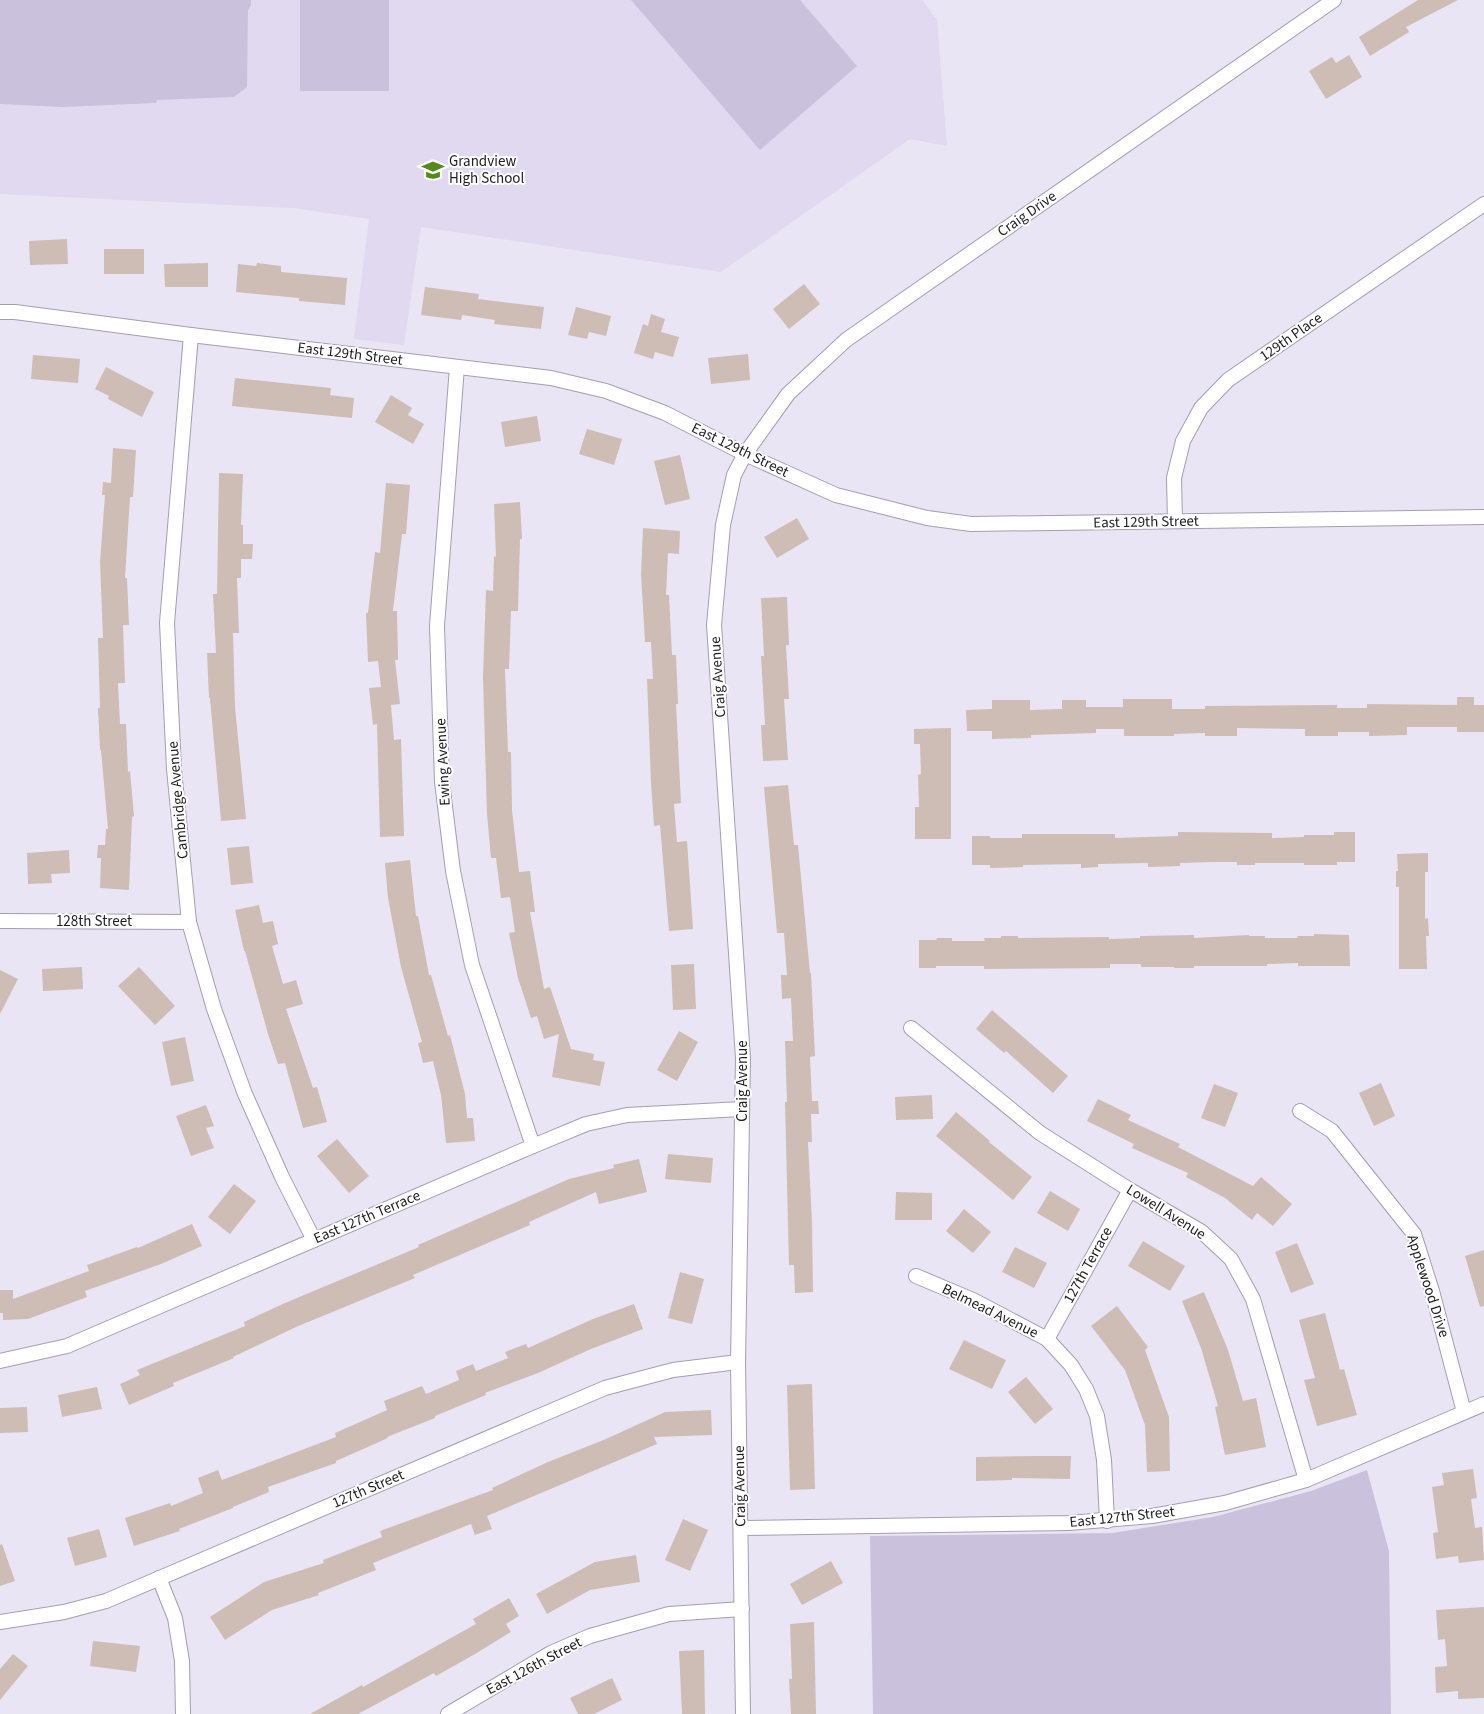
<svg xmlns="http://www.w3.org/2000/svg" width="1484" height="1714" viewBox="0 0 1484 1714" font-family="'Source Sans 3',sans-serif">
<rect width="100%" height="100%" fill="#eae5f5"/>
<!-- built -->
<polygon fill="#e0d9ef" points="0,0 922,0 937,20 947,146 910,139 721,272 421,227 404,345 354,339 369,219 293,208 0,194"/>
<!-- green -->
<g fill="#cac2dc">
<polygon points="0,0 251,0 251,6 248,10 247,87 234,97 157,100 156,103 62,107 0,104"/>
<rect x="300" y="0" width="89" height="91"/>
<polygon points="631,0 800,0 857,66 760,150"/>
<polygon points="1367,1470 1389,1551 1391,1714 873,1714 870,1536 1112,1533 1213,1517 1311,1491"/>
</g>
<!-- building -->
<g fill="#cdbdb5">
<polygon points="1418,0 1458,0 1406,27 1409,32 1370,56 1359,37"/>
<polygon points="1349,55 1362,77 1326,99 1309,71 1332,57 1336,63"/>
<polygon points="67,239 68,264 30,265 29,241"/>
<rect x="104" y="249" width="40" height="25"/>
<polygon points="208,263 208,287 165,287 164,264"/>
<polygon points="257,263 281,266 281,272 347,278 345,305 299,301 299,298 236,292 238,264 256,266"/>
<polygon points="804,284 820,304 789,329 773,309"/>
<polygon points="425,287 479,294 478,299 544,307 541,329 494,324 495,320 462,315 461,320 421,315"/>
<polygon points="576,307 611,316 606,336 589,332 587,339 568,335"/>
<polygon points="651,314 665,319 661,332 679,337 673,357 655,352 653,359 634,353 643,324 648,326"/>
<polygon points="748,354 750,380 711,384 708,358"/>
<polygon points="33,355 80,359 78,383 31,379"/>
<polygon points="106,367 154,392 142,417 108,399 109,396 95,389"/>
<polygon points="235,378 331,388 330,395 354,398 352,418 232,406"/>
<polygon points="391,395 412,408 408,415 424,424 413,444 375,422"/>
<polygon points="537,416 541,441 505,447 501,422"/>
<polygon points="587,429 622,439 614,465 579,454"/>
<polygon points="113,448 136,450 133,497 130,497 125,578 127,578 129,625 123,625 125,683 118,683 120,724 126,724 128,772 130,771 134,816 132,817 129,890 100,888 101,858 97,858 98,845 105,845 106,829 108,829 101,750 100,750 98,708 100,708 98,638 103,638 100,562 105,495 102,495 103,482 111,483"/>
<polygon points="680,455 690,499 665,505 654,461"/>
<polygon points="219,473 243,474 241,525 243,525 243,544 253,544 252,559 241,559 241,578 237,578 239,633 233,633 235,707 246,819 221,821 210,698 209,698 207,653 216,653 213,594 217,594"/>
<polygon points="386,483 410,485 406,534 402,534 393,611 397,611 398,660 395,660 400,704 391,705 394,740 401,739 404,836 380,837 377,724 373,725 369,688 381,687 378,661 368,662 366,613 368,613 375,552 380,553"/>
<polygon points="520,502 522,539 520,539 518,611 511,611 509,669 505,669 508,752 511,752 512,810 519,872 530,871 535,912 530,912 544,989 550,987 571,1049 594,1054 593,1060 605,1062 600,1086 552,1077 559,1034 544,1039 537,1016 531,1018 518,978 509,933 515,932 510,897 501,898 496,858 491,858 487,814 483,677 486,590 493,591 494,556 496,557 494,504"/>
<polygon points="797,518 809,539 777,558 764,537"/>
<polygon points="643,528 680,531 679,554 668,553 666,595 669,595 672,655 676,655 678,704 676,704 681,803 674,804 677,842 687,841 693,929 669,931 660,825 654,826 651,783 647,679 653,679 651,642 645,642 641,574"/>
<polygon points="787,597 789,645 786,645 789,699 784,699 788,760 763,761 761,725 765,725 761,656 764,656 761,598"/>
<polygon points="1457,697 1474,697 1474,705 1484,705 1484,732 1457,732 1457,727 1407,727 1407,735 1369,736 1369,732 1338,732 1338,736 1305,736 1305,729 1237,728 1237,736 1205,736 1205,733 1174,734 1174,736 1124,736 1124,729 1096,729 1096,733 1031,735 1031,738 992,739 992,731 967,731 966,710 992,709 992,700 1030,700 1030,710 1062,709 1062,700 1086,700 1086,707 1123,707 1123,699 1172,699 1172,709 1205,709 1205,706 1337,705 1337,708 1367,708 1367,704 1457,705"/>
<polygon points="951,728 951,839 915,839 915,807 919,807 918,775 921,774 920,744 914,744 914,729"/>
<polygon points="788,785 794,845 798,845 810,973 811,973 815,1056 810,1057 812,1101 818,1101 819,1114 811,1114 812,1142 808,1142 812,1222 813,1292 795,1293 794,1265 789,1265 785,1102 787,1102 785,1041 793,1041 791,998 782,999 781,975 787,975 784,933 777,933 764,787"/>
<polygon points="1178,832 1272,833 1272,838 1304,837 1304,835 1334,835 1334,832 1355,832 1355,862 1337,862 1337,865 1304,865 1304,863 1255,863 1255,865 1237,865 1237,862 1212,862 1180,863 1180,866 1148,867 1148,863 1098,864 1098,867 1081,868 1081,864 1023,865 1023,867 990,868 990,865 972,865 972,836 990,836 990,838 1022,838 1022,834 1115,834 1115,838 1178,836"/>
<polygon points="249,846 253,883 231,885 227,848"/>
<polygon points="69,850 70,873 51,874 52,883 28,884 27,853"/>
<polygon points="1428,853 1428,872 1425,872 1425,919 1428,918 1429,936 1426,936 1427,969 1399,969 1399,887 1396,887 1396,871 1398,871 1397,854"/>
<polygon points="410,860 416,916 418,916 429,975 431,975 448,1036 450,1035 465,1094 467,1118 473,1118 475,1141 446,1143 441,1095 433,1061 423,1063 418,1043 422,1042 401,967 388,898 385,863"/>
<polygon points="259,905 263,923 273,921 278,944 272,946 283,984 296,980 303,1004 286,1009 313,1088 317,1087 327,1122 303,1128 285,1063 278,1064 268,1034 245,951 244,951 235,910"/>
<polygon points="1314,934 1349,935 1350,966 1298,966 1298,963 1267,964 1267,966 1194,966 1194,968 1174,968 1174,967 1141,967 1141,964 1110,964 1110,968 984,969 984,966 936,966 936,968 919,968 919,940 936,940 937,938 952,938 952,941 985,941 984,938 1001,938 1001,936 1018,936 1018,938 1109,937 1109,939 1140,938 1140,936 1194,935 1194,938 1249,935 1249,936 1265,936 1265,938 1298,938 1297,936 1314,936"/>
<polygon points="694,964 696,1009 673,1010 671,965"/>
<polygon points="82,967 83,989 43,991 42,969"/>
<polygon points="139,967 175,1006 155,1025 118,986"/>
<polygon points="0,970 18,979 0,1014"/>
<polygon points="992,1010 1068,1076 1053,1093 1006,1051 1004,1053 976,1029"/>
<polygon points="679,1031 698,1042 677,1081 657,1070"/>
<polygon points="185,1037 194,1081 171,1086 162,1042"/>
<polygon points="1381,1083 1395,1116 1374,1126 1359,1093"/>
<polygon points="1214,1084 1238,1093 1225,1127 1201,1118"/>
<polygon points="932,1095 933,1119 896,1120 895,1097"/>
<polygon points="1098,1099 1131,1115 1128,1120 1180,1144 1178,1147 1253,1186 1261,1177 1292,1204 1273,1226 1257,1213 1252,1220 1225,1198 1186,1177 1188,1173 1132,1148 1134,1144 1087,1121"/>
<polygon points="206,1105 214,1126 206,1128 214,1148 191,1156 176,1116"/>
<polygon points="956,1112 990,1141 989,1142 1032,1177 1013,1200 936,1136"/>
<polygon points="337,1139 369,1176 349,1193 317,1156"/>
<polygon points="668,1154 713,1158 711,1183 665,1179"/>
<polygon points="639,1159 647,1192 599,1204 596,1192 529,1222 530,1225 413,1275 415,1278 296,1327 233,1357 234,1358 173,1383 174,1386 129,1405 120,1384 140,1375 137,1370 245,1326 244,1322 285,1303 419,1247 418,1245 569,1179 614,1168 613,1165"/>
<polygon points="234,1184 256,1201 230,1234 208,1217"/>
<polygon points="1050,1191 1080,1209 1068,1231 1037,1213"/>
<polygon points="896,1192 932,1193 932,1220 895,1220"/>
<polygon points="964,1209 991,1232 973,1253 946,1231"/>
<polygon points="192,1224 202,1246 161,1264 85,1291 87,1297 28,1319 3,1320 3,1313 0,1313 0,1290 13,1290 13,1299 89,1271 87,1265 137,1247 138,1248"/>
<polygon points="1143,1241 1185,1266 1170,1291 1128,1266"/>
<polygon points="1297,1243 1314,1284 1291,1293 1275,1252"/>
<polygon points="1015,1247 1047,1263 1034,1288 1002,1272"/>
<polygon points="1484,1250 1484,1306 1480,1307 1465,1256"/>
<polygon points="680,1272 704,1279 692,1324 668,1318"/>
<polygon points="1204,1292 1228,1350 1243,1401 1256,1398 1266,1447 1225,1455 1215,1407 1218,1406 1201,1348 1182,1301"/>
<polygon points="634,1304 643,1329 591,1349 538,1373 485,1393 486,1395 435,1416 435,1418 387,1437 388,1438 336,1461 336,1463 268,1487 269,1492 233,1507 233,1508 179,1529 180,1531 134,1546 125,1518 170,1503 171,1506 203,1493 198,1478 218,1470 222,1480 336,1437 335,1433 387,1410 384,1401 422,1386 426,1394 459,1380 456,1371 473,1364 476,1371 508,1358 505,1352 526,1344 528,1348 593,1319"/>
<polygon points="1117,1306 1148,1347 1145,1350 1169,1417 1170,1471 1147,1472 1145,1425 1125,1370 1091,1326"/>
<polygon points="1325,1313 1340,1370 1344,1369 1357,1415 1317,1426 1304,1380 1315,1378 1299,1320"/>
<polygon points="964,1340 1006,1360 992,1389 949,1369"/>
<polygon points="1026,1377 1053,1409 1035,1424 1008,1392"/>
<polygon points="812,1384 815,1489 790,1490 787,1385"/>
<polygon points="97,1387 102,1409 62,1417 58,1395"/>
<polygon points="27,1407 28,1432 0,1433 0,1408"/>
<polygon points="711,1410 712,1435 654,1437 657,1444 487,1516 492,1529 475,1535 471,1524 373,1563 376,1570 318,1593 319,1595 272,1610 225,1640 210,1617 264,1582 324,1563 323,1560 382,1537 380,1531 493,1490 492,1488 548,1462 606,1439 665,1412"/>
<polygon points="1035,1456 1071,1456 1070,1479 1012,1478 1012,1480 976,1481 976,1457"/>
<polygon points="1473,1469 1477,1498 1471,1499 1475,1528 1482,1527 1484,1560 1459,1563 1458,1556 1436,1559 1433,1533 1438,1532 1432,1487 1444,1485 1442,1473"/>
<polygon points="683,1519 708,1530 690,1571 665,1560"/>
<polygon points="99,1529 107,1557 75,1566 67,1538"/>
<polygon points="2,1544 15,1581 0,1586 0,1545"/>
<polygon points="636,1555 640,1582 590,1590 547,1614 536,1594 595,1562"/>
<polygon points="831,1561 843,1583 802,1605 790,1584"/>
<polygon points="509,1598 519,1616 506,1624 511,1632 475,1654 436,1676 434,1673 358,1714 310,1714 362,1685 363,1687 476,1624 473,1619"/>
<polygon points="1484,1607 1484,1698 1458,1699 1458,1691 1436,1693 1435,1667 1447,1666 1445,1639 1438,1640 1436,1610"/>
<polygon points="814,1622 816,1714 791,1714 789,1679 792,1679 790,1624"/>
<polygon points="93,1641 140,1646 136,1672 90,1666"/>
<polygon points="704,1650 705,1714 682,1714 679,1651"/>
<polygon points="13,1654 28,1666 0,1700 0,1669"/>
<polygon points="612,1678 622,1700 594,1714 578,1714 570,1698"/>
</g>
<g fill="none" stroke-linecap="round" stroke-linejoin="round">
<!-- street casing -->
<g stroke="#a39fad" stroke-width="16">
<g id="street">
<polyline points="0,312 15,312 191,335 551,378 606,391 665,413 745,454 836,495 927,518 971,524 1484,517"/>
<polyline points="191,335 167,623 174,769 189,922 214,1009 245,1094 282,1177 314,1240"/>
<polyline points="457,367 437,626 442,782 453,871 472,965 533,1146"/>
<polyline points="1175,521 1174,478 1183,441 1201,408 1228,380 1484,204"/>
<polyline points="0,921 189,922"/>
<polyline points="911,1028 1040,1133 1130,1190 1202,1232 1231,1259 1253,1299 1306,1480"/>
<polyline points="1300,1111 1332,1131 1414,1234 1432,1291 1464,1412"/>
<polyline points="916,1276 973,1300 1047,1339 1071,1365 1086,1389 1097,1416 1104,1460 1107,1521"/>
<polyline points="1047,1339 1130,1190"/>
<polyline points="0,1361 67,1346 533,1146 586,1124 627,1115 742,1109"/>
<polyline points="741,1528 1069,1523 1152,1516 1225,1503 1306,1480 1484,1404"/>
<polyline points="159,1578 175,1618 182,1661 183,1714"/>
<polyline points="0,1622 64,1612 106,1601 605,1388 673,1370 738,1362"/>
<polyline points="448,1714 551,1653 590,1636 669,1614 742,1609"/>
<polyline points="743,1714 738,1362 743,1058 714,625 723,525 734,475 745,454 788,394 846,340 1334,0"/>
</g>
</g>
<!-- street -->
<use href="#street" stroke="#fff" stroke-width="14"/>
</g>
<!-- icons -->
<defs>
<g id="school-bare" transform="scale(1.725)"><path d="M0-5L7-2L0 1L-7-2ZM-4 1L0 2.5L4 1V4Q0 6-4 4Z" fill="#55891f" stroke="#fff" stroke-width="2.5" paint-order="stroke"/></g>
</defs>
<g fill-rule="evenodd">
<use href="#school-bare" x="433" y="170"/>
</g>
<g text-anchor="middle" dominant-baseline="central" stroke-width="4" stroke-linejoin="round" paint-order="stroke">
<!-- poi labels -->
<g font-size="15" fill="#1e1d22" stroke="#fff" text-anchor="start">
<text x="449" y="161">Grandview<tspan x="449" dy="17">High School</tspan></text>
</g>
<!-- street labels -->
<g font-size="15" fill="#1e1d22" stroke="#fff">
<text transform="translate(1027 214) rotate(-35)">Craig Drive</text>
<text transform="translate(1291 337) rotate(-35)">129th Place</text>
<text transform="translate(350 354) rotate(7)">East 129th Street</text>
<text transform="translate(740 450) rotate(26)">East 129th Street</text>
<text transform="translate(1146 522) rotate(-1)">East 129th Street</text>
<text transform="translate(718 677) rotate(-94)">Craig Avenue</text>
<text transform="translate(443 762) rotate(-93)">Ewing Avenue</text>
<text transform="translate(178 800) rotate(-95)">Cambridge Avenue</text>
<text x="94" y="921">128th Street</text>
<text transform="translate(742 1081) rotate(-90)">Craig Avenue</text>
<text transform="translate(1166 1212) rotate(32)">Lowell Avenue</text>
<text transform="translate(367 1217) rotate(-23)">East 127th Terrace</text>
<text transform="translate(1088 1265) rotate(-61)">127th Terrace</text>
<text transform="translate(1428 1286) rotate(72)">Applewood Drive</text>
<text transform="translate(990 1311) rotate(26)">Belmead Avenue</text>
<text transform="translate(740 1486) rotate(-91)">Craig Avenue</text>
<text transform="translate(368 1489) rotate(-23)">127th Street</text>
<text transform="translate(1122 1517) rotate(-6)">East 127th Street</text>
<text transform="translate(534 1666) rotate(-28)">East 126th Street</text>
</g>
</g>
</svg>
